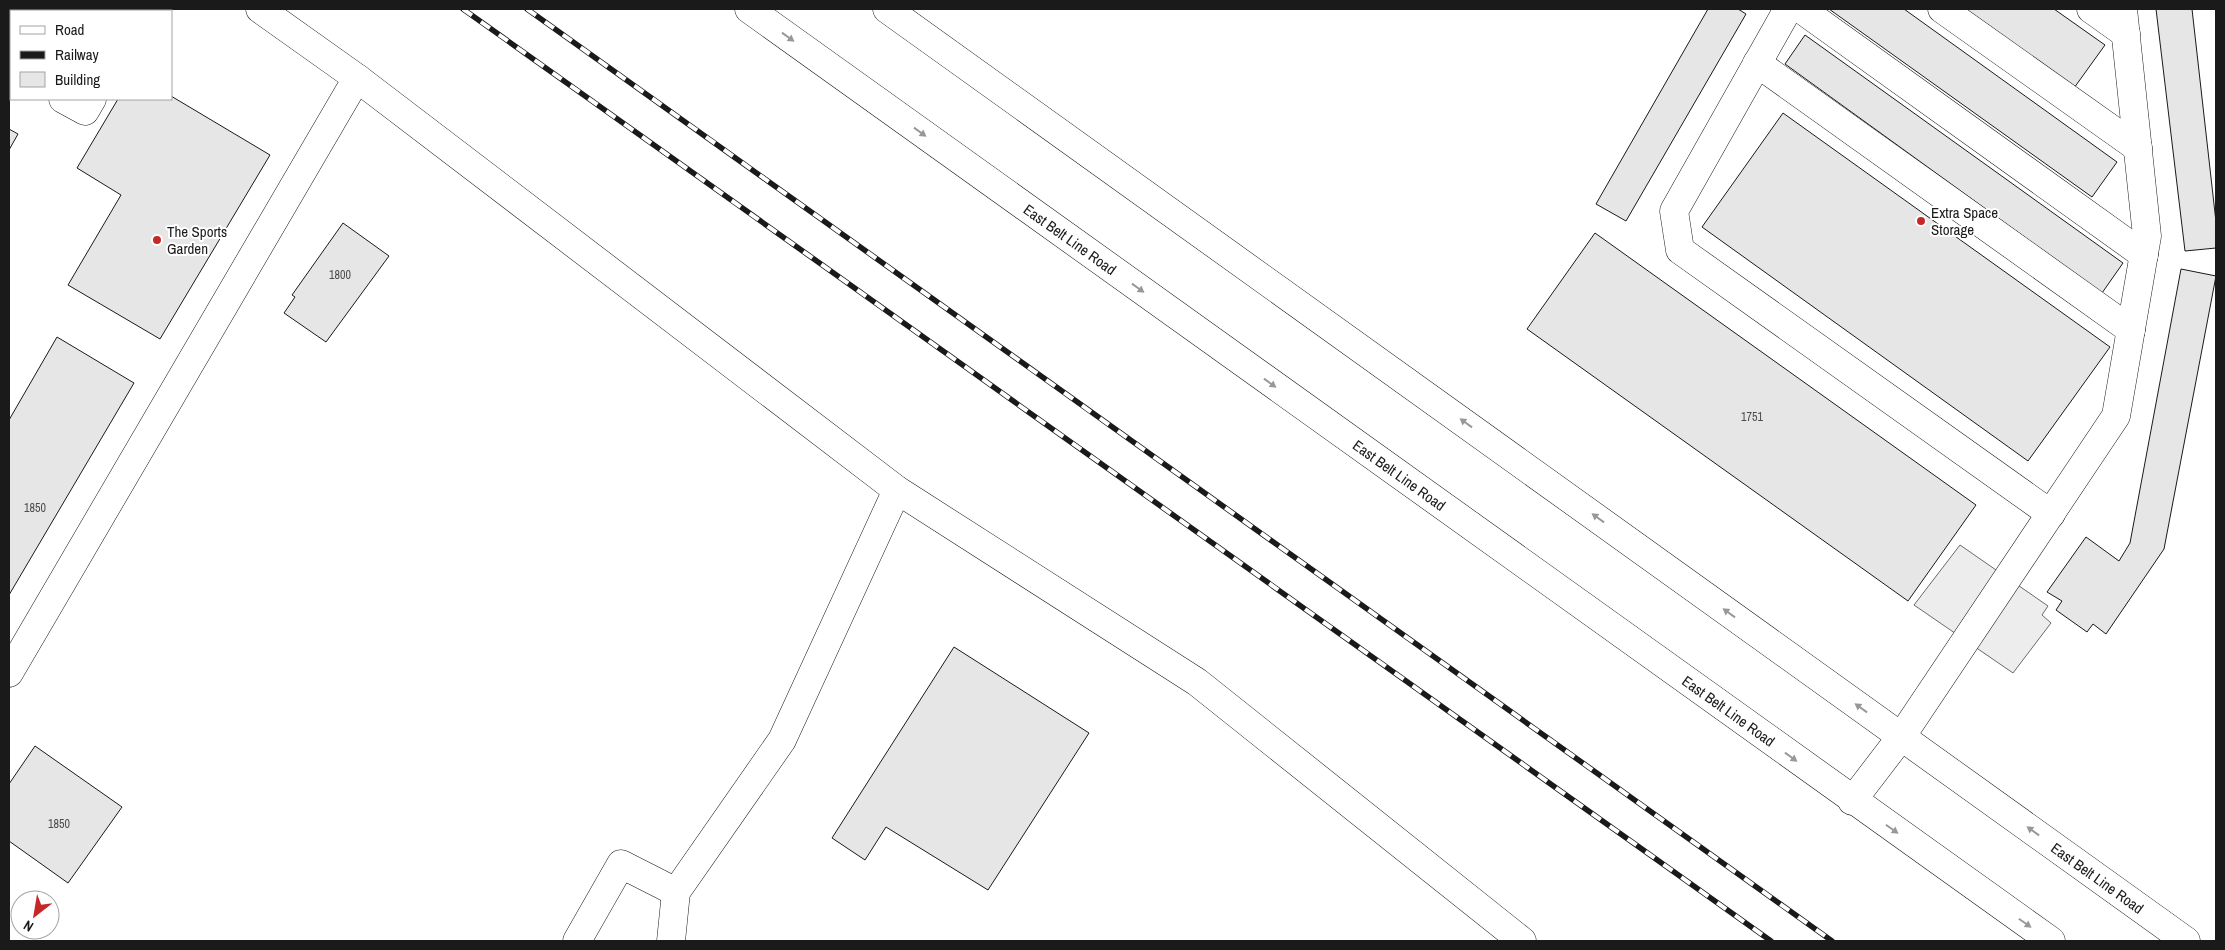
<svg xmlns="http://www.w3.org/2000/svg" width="2225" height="950" viewBox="0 0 2225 950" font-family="'Archivo Narrow',sans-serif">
<rect width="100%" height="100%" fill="#fff"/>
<!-- built -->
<polygon fill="#ededed" stroke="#6a6a6a" points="1960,545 2048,606 2042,615 2051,623 2013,673 1914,605"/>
<!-- building -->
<g fill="#e6e6e6" stroke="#1a1a1a">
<polygon points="1708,9 1738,9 1746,14 1626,221 1596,204"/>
<polygon points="1829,9 1904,9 2117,162 2092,197"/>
<polygon points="1964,9 2054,9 2105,45 2074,88"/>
<polygon points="2156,9 2192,9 2216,222 2216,248 2185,251"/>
<polygon points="1805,35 2123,263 2102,293 1785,64"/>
<polygon points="171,96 270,155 160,339 68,285 121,195 77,168 118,99 171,99"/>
<polygon points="1783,113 2110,347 2028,461 1702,227"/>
<polygon points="9,129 18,134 9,150"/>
<polygon points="343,223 389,256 326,342 284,313 295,297 292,295"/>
<polygon points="1595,233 1976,505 1908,601 1527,329"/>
<polygon points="2181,269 2216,276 2164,549 2106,634 2093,624 2087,632 2056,610 2062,601 2047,592 2086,537 2119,561 2130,543"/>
<polygon points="57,337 134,383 9,595 9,420"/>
<polygon points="954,647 1089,733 988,890 886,827 865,860 832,838"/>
<polygon points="35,746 122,807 68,883 9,841 9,784"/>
</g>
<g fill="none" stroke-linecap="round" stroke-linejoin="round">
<!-- minor casing -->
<g stroke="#1a1a1a" stroke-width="29">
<g id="minor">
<polyline points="1788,9 1674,211 1680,250 2051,514"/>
<polyline points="1801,9 2144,255"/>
<polyline points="1942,9 2138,148"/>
<polyline points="2091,9 2126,34"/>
<polyline points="145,11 147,9"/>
<polyline points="1757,63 2131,330"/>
<polyline points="9,68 11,70"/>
<polyline points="357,78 897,490 782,740 676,892 671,941"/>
<polyline points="63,99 85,111 92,99"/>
<polyline points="897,490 1197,682 1522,941"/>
<polyline points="9,673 357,78 260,9"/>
<polyline points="1901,737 2116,416 2147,236 2123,9"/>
<polyline points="577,941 621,864 676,892"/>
</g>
</g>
<!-- major casing -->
<g stroke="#1a1a1a" stroke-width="29">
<g id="major">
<path id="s1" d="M 749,9 L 2051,941"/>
<path id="s2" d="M 887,9 L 2186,941"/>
<polyline points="1852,801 1901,737"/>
</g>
</g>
<!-- minor -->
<use href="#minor" stroke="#fff" stroke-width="28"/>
<!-- major -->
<use href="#major" stroke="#fff" stroke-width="28"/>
<!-- rail casing -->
<g stroke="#1a1a1a" stroke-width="5.5">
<g id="rail">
<polyline points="463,9 1771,941"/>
<polyline points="527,9 1832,941"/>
</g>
</g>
<!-- rail -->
<use href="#rail" stroke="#fff" stroke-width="4" stroke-dasharray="11" stroke-linecap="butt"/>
</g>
<!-- one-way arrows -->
<defs><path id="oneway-solid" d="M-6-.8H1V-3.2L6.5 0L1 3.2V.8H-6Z" transform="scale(1.25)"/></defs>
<g fill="#989898">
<use href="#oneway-solid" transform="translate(788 37) rotate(36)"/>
<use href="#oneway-solid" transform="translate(920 132) rotate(36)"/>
<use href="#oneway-solid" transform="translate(1138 288) rotate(36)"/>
<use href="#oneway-solid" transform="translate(1270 383) rotate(36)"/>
<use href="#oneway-solid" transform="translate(1466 423) rotate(-144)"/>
<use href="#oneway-solid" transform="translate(1598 518) rotate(-144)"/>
<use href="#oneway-solid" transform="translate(1729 613) rotate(-144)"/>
<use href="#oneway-solid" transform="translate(1861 708) rotate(-144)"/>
<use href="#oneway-solid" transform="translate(1791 757) rotate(36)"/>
<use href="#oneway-solid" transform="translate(1892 829) rotate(35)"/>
<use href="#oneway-solid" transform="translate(2033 831) rotate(-144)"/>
<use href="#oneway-solid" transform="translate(2025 923) rotate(35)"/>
</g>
<!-- markers -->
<g fill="#c62828" stroke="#fff" stroke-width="2">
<circle cx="1921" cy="221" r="5"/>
<circle cx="157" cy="240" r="5"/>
</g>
<g text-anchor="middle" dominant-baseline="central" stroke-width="4" stroke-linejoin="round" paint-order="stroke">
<!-- number labels -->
<g font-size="12" fill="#4d4d4d">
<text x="340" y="275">1800</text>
<text x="1752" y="417">1751</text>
<text x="35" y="508">1850</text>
<text x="59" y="824">1850</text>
</g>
<!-- poi labels -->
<g font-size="15" fill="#1a1a1a" stroke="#fff" text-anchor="start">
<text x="1931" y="212">Extra Space<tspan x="1931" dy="17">Storage</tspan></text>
<text x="167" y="231">The Sports<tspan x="167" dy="17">Garden</tspan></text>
</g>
<!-- street labels -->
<g font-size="15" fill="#1a1a1a" stroke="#fff">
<text stroke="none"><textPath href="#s1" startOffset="395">East Belt Line Road</textPath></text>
<text stroke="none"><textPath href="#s1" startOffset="800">East Belt Line Road</textPath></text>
<text stroke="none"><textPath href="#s1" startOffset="1205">East Belt Line Road</textPath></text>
<text stroke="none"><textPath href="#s2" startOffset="1490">East Belt Line Road</textPath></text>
</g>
</g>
<!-- border -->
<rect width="2225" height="950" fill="none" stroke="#1a1a1a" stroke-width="20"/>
<!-- legend -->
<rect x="10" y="10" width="162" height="90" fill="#ffffff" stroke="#a3a3a3"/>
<rect x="20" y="26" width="25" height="8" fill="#ffffff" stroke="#a3a3a3"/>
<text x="55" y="35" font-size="15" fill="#1a1a1a">Road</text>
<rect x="20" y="51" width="25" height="8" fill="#1a1a1a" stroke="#a3a3a3"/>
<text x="55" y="60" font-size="15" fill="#1a1a1a">Railway</text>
<rect x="20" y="72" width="25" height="15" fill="#e6e6e6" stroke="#a3a3a3"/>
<text x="55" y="85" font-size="15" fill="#1a1a1a">Building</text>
<!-- north arrow -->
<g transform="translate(35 915) rotate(211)"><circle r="24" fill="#ffffff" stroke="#a3a3a3"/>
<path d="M0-4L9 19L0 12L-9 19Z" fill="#c62828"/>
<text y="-8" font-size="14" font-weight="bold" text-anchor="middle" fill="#1a1a1a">N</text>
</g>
</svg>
